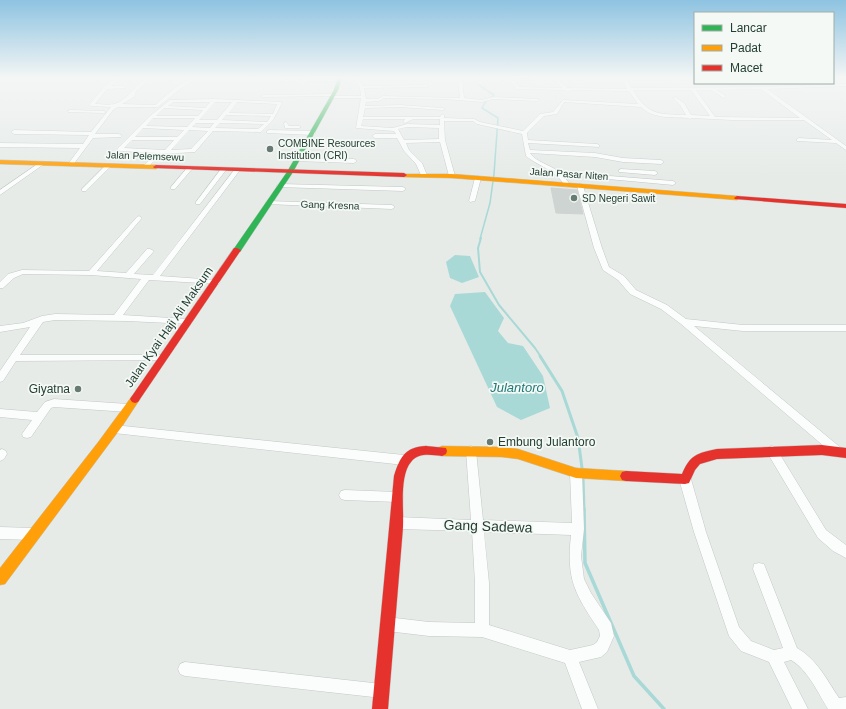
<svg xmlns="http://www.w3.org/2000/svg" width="846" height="709" viewBox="0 0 846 709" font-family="Helvetica,sans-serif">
<rect width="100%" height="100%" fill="#e6ebe8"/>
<!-- water -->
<g fill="#a8d9d6">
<polygon points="455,255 470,256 479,277 462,283 450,278 446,262"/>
<polygon points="485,292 504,318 498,331 508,343 523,346 543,376 550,408 521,420 497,407 450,306 455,294"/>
</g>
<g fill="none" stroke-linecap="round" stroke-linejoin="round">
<!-- stream-far3 -->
<polyline stroke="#a8d9d6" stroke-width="1.5" points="474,78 474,82 494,95 486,101 482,108 498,118 494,174 490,203 480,239"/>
<!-- stream-far2 -->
<polyline stroke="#a8d9d6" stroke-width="2" points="481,238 478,248 480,272 499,305 535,348 541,357"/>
<!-- stream-far1 -->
<g stroke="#a8d9d6" stroke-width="3">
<polyline points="540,356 562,391 578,438 582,468"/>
<polyline points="583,477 584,510"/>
</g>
<!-- stream -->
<polyline stroke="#a8d9d6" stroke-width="3.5" points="584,509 585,563 634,676 664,709"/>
</g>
<!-- building -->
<polygon fill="#ced4d1" stroke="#cfd4d1" points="551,188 577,190 583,214 556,213"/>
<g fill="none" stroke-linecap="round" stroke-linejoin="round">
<!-- street casing -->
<g stroke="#c3c8c5" stroke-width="1">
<g id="street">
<path d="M 116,78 L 121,78 L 111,86 L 124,86 L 126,88 L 107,89 L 95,104 C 101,104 111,106 117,103 C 131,98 138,78 152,78 L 136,91 L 134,97 L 122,104 L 155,105 L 176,87 L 192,78 L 197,78 L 180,89 L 158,107 L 118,107 L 113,110 L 95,134 L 119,134 L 122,136 L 121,137 L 93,138 L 73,165 L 68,164 L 80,148 L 0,147 L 0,143 L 83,144 L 89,135 L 14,134 L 11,132 L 14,130 L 91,132 L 111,107 L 91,106 L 89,105 L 104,87 Z"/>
<path d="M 354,78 L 358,78 L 363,86 L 427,85 L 429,86 L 427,87 L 364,88 L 366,99 L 378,99 L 383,96 L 460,98 L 458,78 L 462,78 L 464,98 L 482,100 L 493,97 L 539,99 L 537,101 L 493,99 L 482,102 L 444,99 L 384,98 L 379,101 L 366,102 L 365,106 L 400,105 L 443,108 L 445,109 L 443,110 L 400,107 L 365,108 L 363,117 L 440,117 L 442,114 L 444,115 L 444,118 L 474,119 L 480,122 L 523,131 L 540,114 L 553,112 L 563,100 L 638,104 L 629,91 L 570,90 L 568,92 L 565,90 L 517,89 L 510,80 L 501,80 L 500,78 L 531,79 L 514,80 L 518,87 L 562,88 L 553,78 L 557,78 L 567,88 L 627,89 L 622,78 L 626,78 L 631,88 L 763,87 L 846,84 L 846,86 L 767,89 L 846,146 L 846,150 L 836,143 L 797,141 L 797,139 L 799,138 L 832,140 L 804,120 L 732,120 L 692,118 L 690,119 L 688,118 C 671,117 654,119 641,107 L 564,102 L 557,114 L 544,116 L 527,133 L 528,140 L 597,144 L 599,145 L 599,147 L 528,143 L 530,150 L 595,153 L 623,158 L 661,160 L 664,162 L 661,164 L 623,162 L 595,157 L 530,153 C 539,166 559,164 570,185 L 567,187 L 565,186 C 555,169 541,168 526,156 L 522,134 L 477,124 L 473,121 L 444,121 L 445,140 L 455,176 L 452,178 L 449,176 L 440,142 L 406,143 L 409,150 L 422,163 L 427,175 L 424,177 L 421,175 L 416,164 L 404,151 L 397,138 L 375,138 L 372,136 L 375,134 L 396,134 L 394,131 L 356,128 L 361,98 L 332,98 L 330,96 L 263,97 L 261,96 L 263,95 L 333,94 L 335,96 L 361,96 L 360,88 ZM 761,89 L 800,118 L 715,117 L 696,90 L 711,90 L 724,98 L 726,96 L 716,90 ZM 633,90 L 691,90 L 710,116 L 691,115 L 684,103 L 675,97 L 673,98 L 680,105 L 686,115 C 659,114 648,116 633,90 ZM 363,119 L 405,119 L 403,122 L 405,123 L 413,119 L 440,119 L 440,125 L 407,124 L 393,128 L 361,126 ZM 407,127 L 439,128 L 439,139 L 404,140 L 398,129 Z"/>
<polygon points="339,79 340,81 282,82 280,81 282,80"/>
<path d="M 215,99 L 280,102 L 282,103 L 273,120 L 261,132 L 213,131 L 195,152 L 161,154 L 147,168 L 142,167 L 156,153 L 120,151 L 117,149 L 150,116 L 170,100 ZM 173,102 L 210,102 L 205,108 L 168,106 ZM 215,102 L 232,102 L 217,120 L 199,120 ZM 237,102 L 277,104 L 273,114 L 229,113 ZM 164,108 L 203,110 L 198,116 L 156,116 ZM 226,115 L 271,116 L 267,122 L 222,120 ZM 153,118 L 195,118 L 187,127 L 146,126 ZM 196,123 L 214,123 L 210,128 L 192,127 ZM 220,123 L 264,124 L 258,129 L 215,128 ZM 143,128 L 184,130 L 177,137 L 135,137 ZM 189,130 L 208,131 L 191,149 L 171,150 ZM 132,140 L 174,140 L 165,150 L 124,148 Z"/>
<polygon points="70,110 104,111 106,112 104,113 68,112 68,111"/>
<polygon points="286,122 289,126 299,126 301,127 299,128 285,128 284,123"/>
<polygon points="269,130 313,131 316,133 313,135 267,133 267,131"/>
<polygon points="297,158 354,159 357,161 354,163 295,161 294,160"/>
<polygon points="39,163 44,164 0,195 0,190"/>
<polygon points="106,165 111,166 86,191 82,191 82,189"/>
<polygon points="187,168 192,169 175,189 171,189 171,187"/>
<polygon points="221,169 226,170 200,204 196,204 196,202"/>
<polygon points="235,169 240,170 160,276 216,280 220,282 219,284 149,280 123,315 187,319 191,322 190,324 127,321 55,320 43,322 20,355 162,355 165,356 167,358 165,360 16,361 3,381 0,382 0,371 30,327 0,332 0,326 23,323 42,316 55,314 114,315 141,279 91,275 23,274 14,278 3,288 0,288 0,282 8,274 22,270 89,271 137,217 139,216 142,218 141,219 97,271 126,273 147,249 150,249 154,251 134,274 153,275"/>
<polygon points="621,169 655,171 658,173 655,175 619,172 619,170"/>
<polygon points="478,176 481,178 475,201 470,202 469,201 475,178"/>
<polygon points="610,176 673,181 676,183 673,185 608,179 608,177"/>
<polygon points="280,184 403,187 406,189 403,191 278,187 277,186"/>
<polygon points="580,184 583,186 602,248 609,267 624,276 636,290 667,305 686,319 743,325 846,325 846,331 743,331 694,326 841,448 842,451 841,454 837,456 833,454 681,324 661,309 630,294 618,280 603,270 594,248 577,186"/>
<polygon points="268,201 392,205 395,207 392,209 266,204 266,202"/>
<polygon points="54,399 128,404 132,405 133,408 132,411 128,412 54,407 51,408 31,437 27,438 23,437 22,434 32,420 0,417 0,409 37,412 45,402"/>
<polygon points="114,425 404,455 408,457 409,460 408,463 404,465 114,433 110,432 109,429 110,426"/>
<path d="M 471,446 L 475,448 L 476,451 L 483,520 L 572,523 L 570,473 L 572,469 L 576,468 L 580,469 L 582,473 L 584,529 L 581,556 L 584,579 L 591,593 L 611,623 L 614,636 L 607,652 L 601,657 L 579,662 L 598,709 L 582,709 L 565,663 L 482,637 L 429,636 L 387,631 L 382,629 L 380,624 L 382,619 L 387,617 L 429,622 L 475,623 L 475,583 L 472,531 L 397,529 L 393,527 L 391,523 L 393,519 L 397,517 L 471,520 L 466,451 L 467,448 ZM 484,532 L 571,535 C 566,580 575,594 599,630 L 600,636 L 597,642 L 593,645 L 570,650 L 489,625 L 489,583 Z"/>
<polygon points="772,446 776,448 826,530 846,545 846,558 833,551 818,538 768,454 767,451 768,448"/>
<polygon points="2,449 6,451 7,454 4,459 0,461 0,450"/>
<path d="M 685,474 L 689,475 L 691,479 L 706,532 L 739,627 L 751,641 L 774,650 L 783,648 L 753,569 L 754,564 L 759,563 L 764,564 L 797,648 C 817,659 827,680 839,698 L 846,697 L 846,709 L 828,709 C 818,693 808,670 791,660 L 784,662 L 808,709 L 792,709 L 769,662 L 741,651 L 729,636 L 694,532 L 679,479 L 681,475 Z"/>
<polygon points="345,490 397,492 401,493 403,497 401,501 397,502 345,500 341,499 339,495 341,491"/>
<polygon points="0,527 33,528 37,530 39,534 37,538 33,540 0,539"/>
<polygon points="185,662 382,684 387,686 389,691 387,696 382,698 185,676 180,674 178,669 180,664"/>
</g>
</g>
<!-- fast casing -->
<g stroke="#c1c9c5" stroke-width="1">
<polygon id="fast" points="338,78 342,78 338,90 293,172 240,252 234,252 233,250 287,172 334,90"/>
</g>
<!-- slow casing -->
<g stroke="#c1c9c5" stroke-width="1">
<g id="slow">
<polygon points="0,160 156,165 159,167 156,169 0,164"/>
<polygon points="402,174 452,174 737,196 740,198 737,200 452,178 404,177 401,175"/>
<polygon points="135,395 138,396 140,399 123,425 5,584 0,585 0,568 99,441 132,396"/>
<polygon points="442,446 502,447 518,449 576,468 626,471 630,472 632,476 630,480 626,481 576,478 518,459 502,457 442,456 438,454 437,451 438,448"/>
</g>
</g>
<!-- jam casing -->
<g stroke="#c1c9c5" stroke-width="1">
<g id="jam">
<polygon points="156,165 404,173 407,175 404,177 154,168 153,167"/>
<polygon points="737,196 846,204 846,208 735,199 734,198"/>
<polygon points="234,248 237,248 241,250 138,402 135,403 132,402 130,399 132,396"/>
<path d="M 822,445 L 846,448 L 846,458 L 822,455 L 717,459 L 700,464 L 695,470 L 689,483 L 685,484 L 626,481 L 622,480 L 620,476 L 622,472 L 626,471 L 682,474 C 690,455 697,453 717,449 Z"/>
<path d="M 426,446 L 446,448 L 447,451 L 446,454 L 442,456 C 432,455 418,452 411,462 C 399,476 404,510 403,527 C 398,588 393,648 388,709 L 372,709 L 394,476 C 400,457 405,447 426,446 Z"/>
</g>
</g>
<!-- street -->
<use href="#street" fill="#fbfcfc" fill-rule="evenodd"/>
<!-- fast -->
<use href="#fast" fill="#30b455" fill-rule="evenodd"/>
<!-- slow -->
<use href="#slow" fill="#ff9f0a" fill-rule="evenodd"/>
<!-- jam -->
<use href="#jam" fill="#e5322d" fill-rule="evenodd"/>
</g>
<!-- sky -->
<linearGradient id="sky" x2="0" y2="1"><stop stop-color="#8ec3e1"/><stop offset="0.44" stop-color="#f4f6f5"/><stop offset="1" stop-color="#f4f6f5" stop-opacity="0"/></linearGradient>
<rect width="846" height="177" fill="url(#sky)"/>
<!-- markers -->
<g fill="#677b72" stroke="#f4f9f6" stroke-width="1.5">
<circle cx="270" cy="149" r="4"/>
<circle cx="574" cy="198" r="4"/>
<circle cx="78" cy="389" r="4"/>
<circle cx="490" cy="442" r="4"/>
</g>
<g text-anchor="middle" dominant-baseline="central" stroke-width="3.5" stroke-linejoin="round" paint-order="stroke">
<!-- far-poi labels -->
<g font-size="10" fill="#233e32" stroke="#f4f9f6" text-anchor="start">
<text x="278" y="143">COMBINE Resources<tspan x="278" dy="12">Institution (CRI)</tspan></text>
<text x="582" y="198">SD Negeri Sawit</text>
</g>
<!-- far-street labels -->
<g font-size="10" fill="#233e32" stroke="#f4f9f6">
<text transform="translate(145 156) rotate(2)">Jalan Pelemsewu</text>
<text transform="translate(569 174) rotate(4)">Jalan Pasar Niten</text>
<text transform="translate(330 205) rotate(2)">Gang Kresna</text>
</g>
<!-- street labels -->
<g font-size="12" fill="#233e32" stroke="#f4f9f6">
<text transform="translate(169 327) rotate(-55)">Jalan Kyai Haji Ali Maksum</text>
</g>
<!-- poi labels -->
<g font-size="12" fill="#233e32" stroke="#f4f9f6" text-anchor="end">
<text x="70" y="389">Giyatna</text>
<text x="498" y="442" text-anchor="start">Embung Julantoro</text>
</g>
<!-- water labels -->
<g font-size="13" font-style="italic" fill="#1e7a78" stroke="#f4f9f6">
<text x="517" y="387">Julantoro</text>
</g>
<!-- near-street labels -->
<g font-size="14" fill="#233e32" stroke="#f4f9f6">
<text transform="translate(488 526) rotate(2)">Gang Sadewa</text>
</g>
</g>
<!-- legend -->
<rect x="694" y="12" width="140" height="72" fill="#f4f9f6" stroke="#a0aea8"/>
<rect x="702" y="25" width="20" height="6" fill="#30b455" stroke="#a0aea8"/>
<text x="730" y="32" font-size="12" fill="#233e32">Lancar</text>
<rect x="702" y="45" width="20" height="6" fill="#ff9f0a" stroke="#a0aea8"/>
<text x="730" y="52" font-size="12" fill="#233e32">Padat</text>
<rect x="702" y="65" width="20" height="6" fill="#e5322d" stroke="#a0aea8"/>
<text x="730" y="72" font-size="12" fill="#233e32">Macet</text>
</svg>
